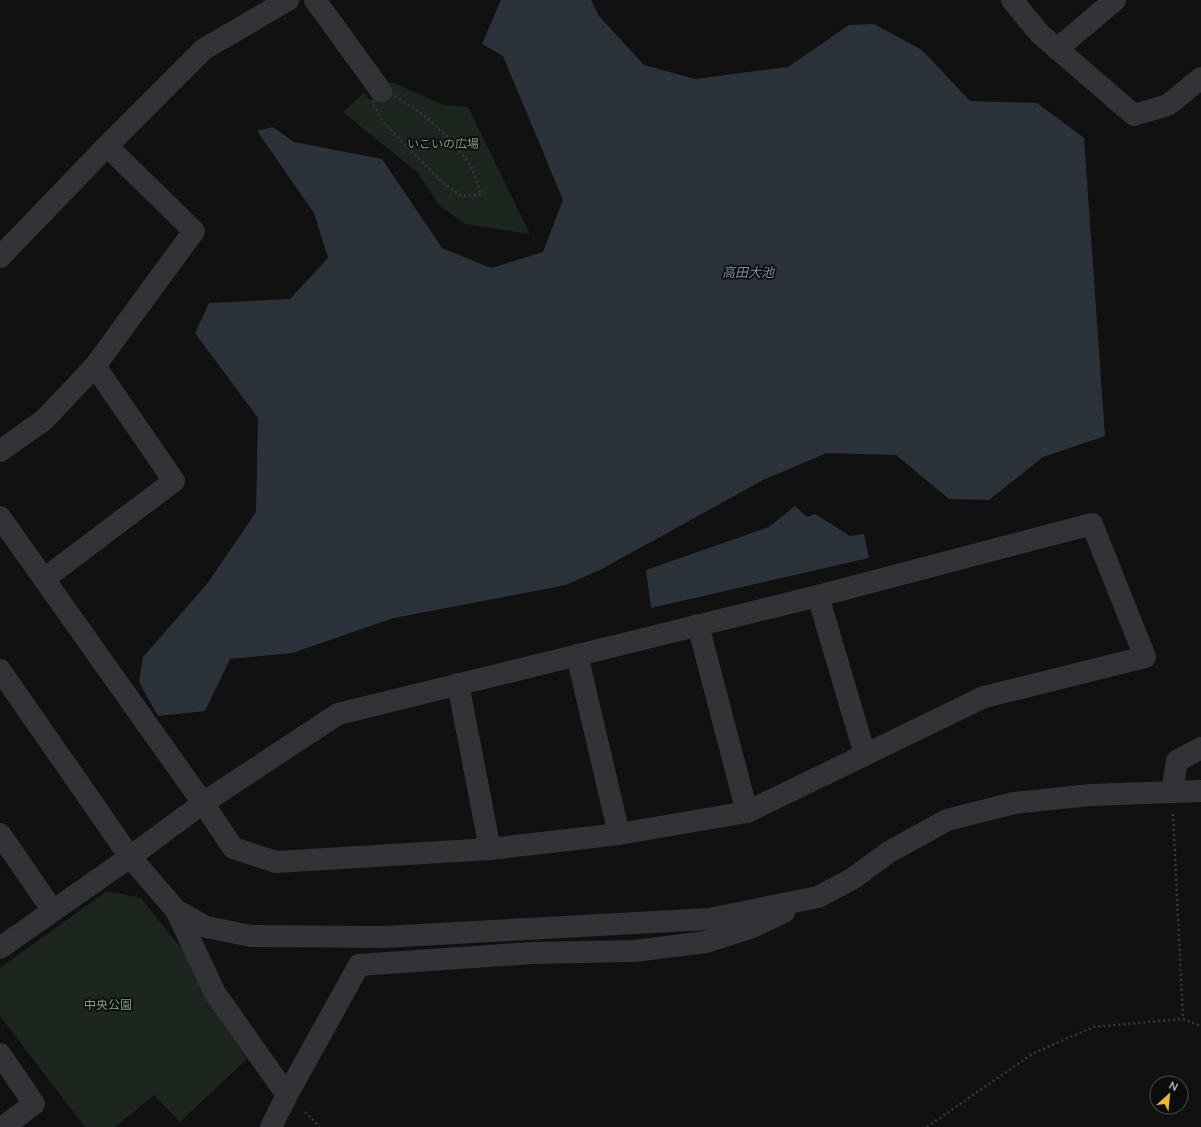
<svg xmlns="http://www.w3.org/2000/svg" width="1201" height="1127" viewBox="0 0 1201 1127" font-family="Raleway,'Noto Sans JP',sans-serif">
<rect width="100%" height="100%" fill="#111112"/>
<!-- green -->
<g fill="#1d251f">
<polygon points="391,82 444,105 468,107 530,234 465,224 439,205 418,173 343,112 364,93 370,100"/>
<polygon points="107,891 141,898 188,957 207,996 247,1059 180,1122 154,1095 115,1127 85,1127 0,1016 0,968"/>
</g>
<!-- water -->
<g fill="#2b323a">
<polygon points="501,0 591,0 599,16 644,65 695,79 788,67 849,25 874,24 922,50 970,101 1037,103 1084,138 1105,436 1043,457 989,500 949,499 896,455 827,453 763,480 602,569 566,585 394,618 292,653 230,659 205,711 158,716 139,682 143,657 207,584 256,512 258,418 195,333 209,303 290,299 328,258 314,213 257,131 273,127 294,142 382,159 442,248 491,268 543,252 563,200 503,56 482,44"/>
<polygon points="795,506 807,517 815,514 850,536 864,534 869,558 651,608 646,570 769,527"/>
</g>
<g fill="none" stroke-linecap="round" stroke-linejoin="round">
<!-- path -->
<g stroke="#38393e" stroke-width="2.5" stroke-dasharray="2 3" stroke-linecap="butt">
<polygon points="381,91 397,97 425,116 450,139 471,166 481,195 461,196 442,182 385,124 372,103"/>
<polyline points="1173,814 1183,1019"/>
<polyline points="305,1112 320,1127"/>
<polyline points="927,1127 1032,1054 1093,1027 1183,1019 1201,1026"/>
</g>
<!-- minor -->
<g stroke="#323237" stroke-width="22">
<polyline points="315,0 381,91"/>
<polyline points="1012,0 1040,34 1134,115 1168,105 1201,78"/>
<polyline points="1057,49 1115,0"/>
<polyline points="0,257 107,146 204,49 288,0"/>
<polyline points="0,451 44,420 95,366"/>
<polyline points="0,517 203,803 233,848 276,862 490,849 619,834 747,812 984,697 1145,657 1092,524 818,596 338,714 203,803 130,857 0,948"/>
<polyline points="44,579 174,481 95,366 194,231 107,146"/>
<polyline points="818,596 865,755"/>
<polyline points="698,625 747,812"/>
<polyline points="577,655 619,834"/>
<polyline points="0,670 130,857 176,910 206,927 251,936 383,937 709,919 818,897 852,879 889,852 947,820 1014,803 1091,795 1201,791"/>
<polyline points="458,684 490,849"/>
<polyline points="1172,792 1177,761 1201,748"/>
<polyline points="0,834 53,911"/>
<polyline points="176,910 215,993 287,1095"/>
<polyline points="0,1054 34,1104 3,1127"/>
<polyline points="271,1127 287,1095 359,965 532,953 634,951 706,942 750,928 784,912"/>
</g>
</g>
<g text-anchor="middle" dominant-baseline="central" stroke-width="3.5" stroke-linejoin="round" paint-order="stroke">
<!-- park labels -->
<g font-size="12" fill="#7a9d7f" stroke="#0c0c0d">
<text x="443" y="144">いこいの広場</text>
<text x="108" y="1005">中央公園</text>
</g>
<!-- water labels -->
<g font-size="13" font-style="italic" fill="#7b91ac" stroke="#0c0c0d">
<text x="748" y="272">高田大池</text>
</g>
</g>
<!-- north arrow -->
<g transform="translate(1169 1095) rotate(27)"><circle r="19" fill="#0c0c0d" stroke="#484a4f"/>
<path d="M0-3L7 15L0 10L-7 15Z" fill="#e7b834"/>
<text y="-6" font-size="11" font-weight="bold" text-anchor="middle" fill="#a3a6b2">N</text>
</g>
</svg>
